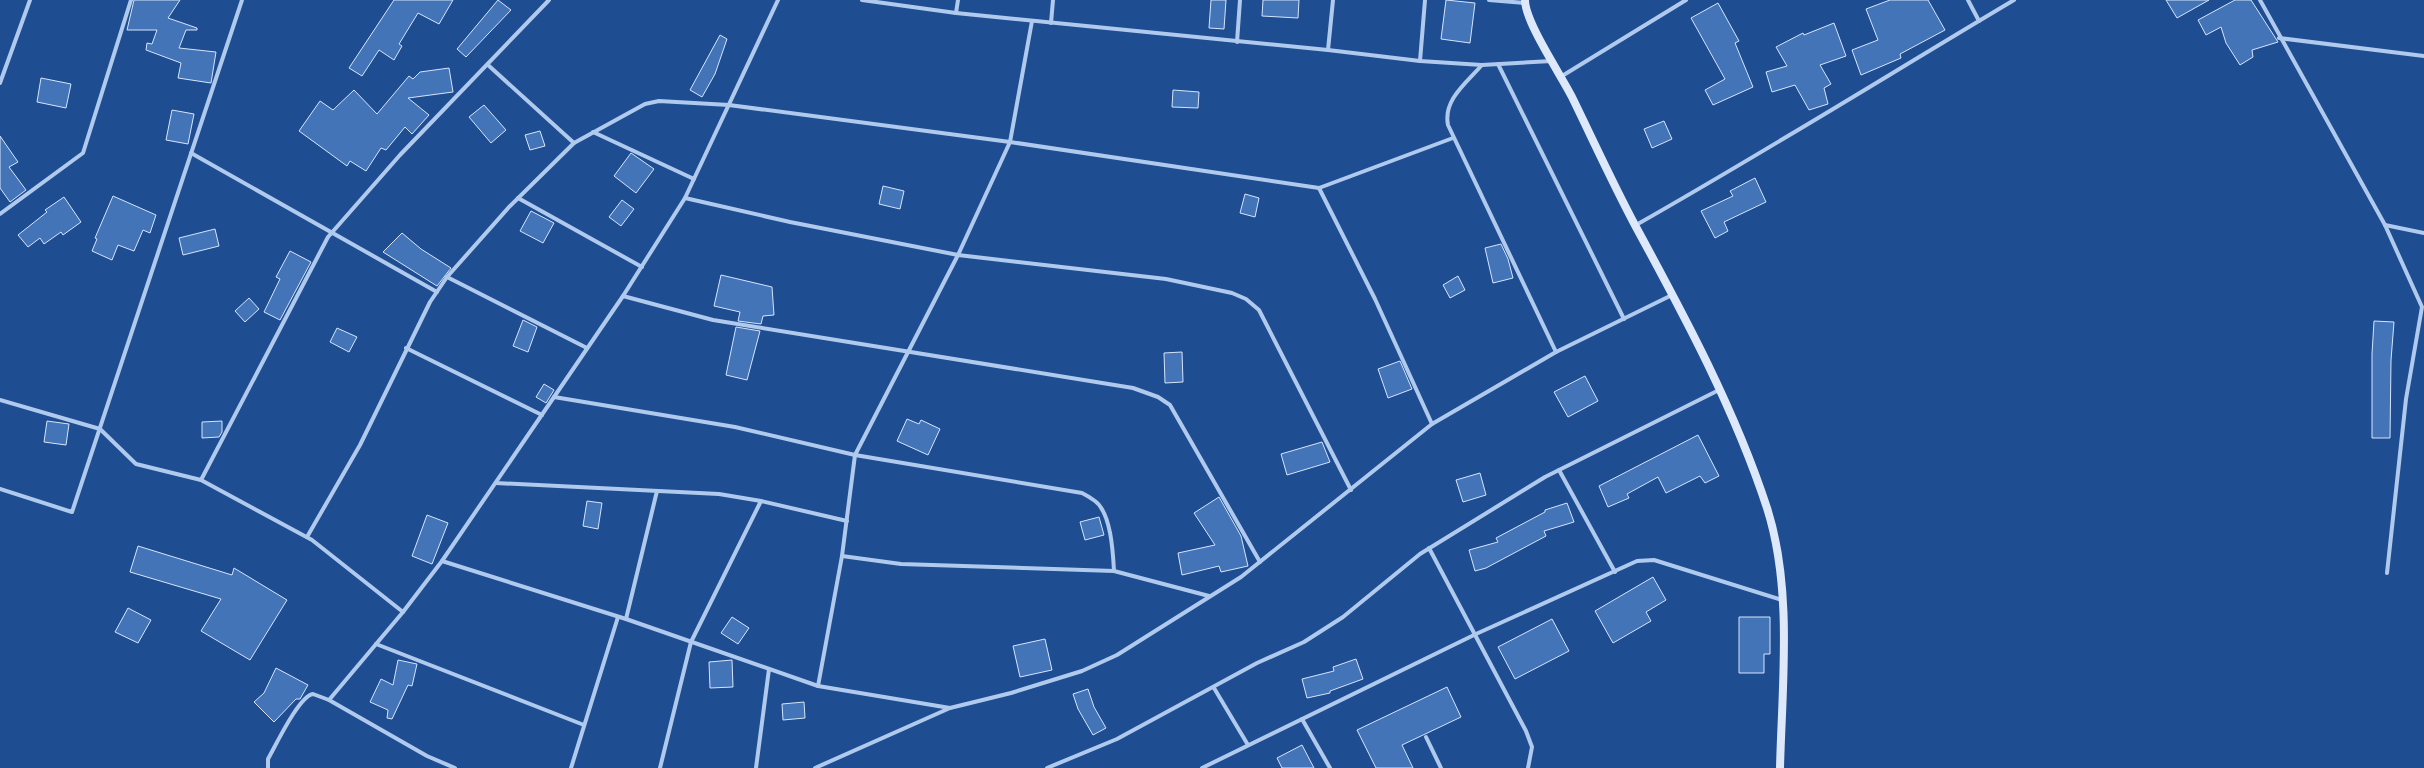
<svg xmlns="http://www.w3.org/2000/svg" width="2424" height="768" viewBox="0 0 2424 768" font-family="'Public Sans',sans-serif">
<rect width="100%" height="100%" fill="#1f4d92"/>
<!-- building -->
<g fill="#4374b8" stroke="#d6e5fa">
<polygon points="134,0 180,0 168,18 197,28 197,30 186,30 179,48 216,52 211,83 178,78 181,63 146,50 147,43 152,44 157,30 127,30"/>
<polygon points="394,0 453,0 439,24 418,13 399,44 402,46 394,60 379,50 362,76 349,68"/>
<polygon points="498,0 511,10 466,57 457,49"/>
<polygon points="1211,0 1226,0 1224,29 1209,28"/>
<polygon points="1263,0 1299,0 1298,18 1262,16"/>
<polygon points="1446,0 1475,3 1470,43 1441,39"/>
<polygon points="1890,0 1928,0 1945,30 1900,54 1901,58 1861,75 1852,50 1878,40 1866,9"/>
<polygon points="2166,0 2209,0 2177,18"/>
<polygon points="2235,0 2251,0 2278,42 2252,50 2253,57 2240,65 2226,43 2221,27 2206,35 2198,20"/>
<polygon points="1718,3 1739,41 1735,43 1753,87 1713,105 1705,90 1725,79 1691,18"/>
<polygon points="1834,23 1846,56 1820,65 1831,84 1824,88 1828,104 1809,110 1795,85 1772,92 1766,72 1787,66 1776,47 1803,33 1804,35"/>
<polygon points="720,35 727,39 715,74 702,97 690,90"/>
<polygon points="449,68 453,92 408,98 429,115 412,134 405,127 386,150 381,148 366,171 350,161 347,166 299,131 320,101 333,110 354,90 377,114 409,76 413,79 420,72"/>
<polygon points="41,78 71,84 66,108 37,102"/>
<polygon points="1173,90 1199,92 1198,108 1172,107"/>
<polygon points="484,105 506,130 491,143 469,117"/>
<polygon points="172,110 194,114 188,144 166,140"/>
<polygon points="1664,121 1672,139 1652,148 1644,129"/>
<polygon points="540,131 545,146 530,150 525,135"/>
<polygon points="0,136 18,162 9,167 26,190 10,202 0,188"/>
<polygon points="631,153 654,169 636,193 614,176"/>
<polygon points="1755,178 1766,202 1724,222 1728,231 1715,238 1701,211 1733,196 1730,191"/>
<polygon points="883,186 904,191 900,209 879,204"/>
<polygon points="1245,194 1259,198 1255,217 1240,213"/>
<polygon points="113,196 156,215 150,233 143,230 134,251 118,245 112,260 92,251 97,239 95,238"/>
<polygon points="64,197 81,222 63,235 61,232 44,244 40,238 28,247 18,235 47,212 45,210"/>
<polygon points="622,200 634,209 621,226 609,217"/>
<polygon points="531,211 554,223 543,243 520,231"/>
<polygon points="215,229 219,246 183,255 179,238"/>
<polygon points="402,233 421,249 451,268 437,286 383,252"/>
<polygon points="1501,244 1508,259 1513,278 1493,283 1485,248"/>
<polygon points="290,251 311,262 280,320 264,312 280,279 276,277"/>
<polygon points="721,275 772,287 774,315 763,316 761,324 738,321 740,312 714,306"/>
<polygon points="1458,276 1465,290 1450,298 1443,285"/>
<polygon points="249,298 259,309 245,322 235,311"/>
<polygon points="523,320 537,327 528,352 513,346"/>
<polygon points="2374,321 2394,322 2391,360 2390,438 2372,438 2372,354"/>
<polygon points="736,327 760,331 747,380 726,375"/>
<polygon points="337,328 357,337 349,352 330,342"/>
<polygon points="1182,352 1183,382 1165,383 1164,353"/>
<polygon points="1400,361 1412,389 1388,398 1378,369"/>
<polygon points="1585,376 1598,401 1568,417 1554,392"/>
<polygon points="544,384 554,390 546,403 536,397"/>
<polygon points="907,419 919,424 921,420 940,429 928,455 897,441"/>
<polygon points="47,421 69,424 66,445 44,442"/>
<polygon points="222,421 222,432 219,437 202,438 202,422"/>
<polygon points="1698,435 1719,476 1705,483 1700,476 1666,493 1658,477 1627,494 1629,498 1608,507 1599,486"/>
<polygon points="1322,442 1330,462 1287,475 1281,454"/>
<polygon points="1480,473 1486,495 1463,502 1456,480"/>
<polygon points="1219,497 1241,536 1248,566 1221,572 1219,566 1182,575 1178,553 1215,545 1194,513"/>
<polygon points="587,501 602,503 598,529 583,526"/>
<polygon points="1567,503 1574,522 1544,531 1546,536 1486,568 1475,571 1469,550 1498,542 1496,538 1545,512 1545,510"/>
<polygon points="427,515 448,523 432,564 412,556"/>
<polygon points="1099,517 1104,535 1085,540 1080,522"/>
<polygon points="138,546 232,575 234,568 287,600 250,660 201,631 221,599 130,572"/>
<polygon points="1653,577 1666,600 1646,612 1651,621 1613,643 1595,611"/>
<polygon points="128,608 151,620 138,643 115,632"/>
<polygon points="732,617 749,628 738,644 721,633"/>
<polygon points="1739,617 1770,617 1770,654 1764,654 1764,673 1739,673"/>
<polygon points="1552,619 1569,651 1515,679 1498,647"/>
<polygon points="1045,639 1052,670 1020,677 1013,646"/>
<polygon points="1356,659 1363,679 1330,691 1330,693 1307,698 1302,679 1334,671 1333,667"/>
<polygon points="398,660 417,664 412,686 408,685 392,719 387,718 388,710 370,702 381,679 393,685"/>
<polygon points="732,660 733,687 710,688 709,662"/>
<polygon points="276,668 308,685 300,699 296,699 274,722 254,702 264,693"/>
<polygon points="1447,687 1461,717 1402,745 1413,768 1376,768 1357,730"/>
<polygon points="1088,689 1094,707 1106,728 1093,735 1078,709 1073,694"/>
<polygon points="804,702 805,718 783,720 782,704"/>
<polygon points="1302,745 1314,768 1282,768 1277,758"/>
</g>
<g fill="none" stroke-linecap="round" stroke-linejoin="round">
<!-- minor -->
<g stroke="#b0caee" stroke-width="4">
<polyline points="862,0 956,13 1328,50 1420,61 1482,65 1552,61"/>
<polyline points="1489,0 1525,3"/>
<polyline points="1968,0 1979,21"/>
<polyline points="2260,0 2385,225 2422,307 2406,399 2387,573"/>
<polyline points="956,13 958,0"/>
<polyline points="1051,23 1053,0"/>
<polyline points="2279,38 2424,56"/>
<polyline points="1237,42 1240,0"/>
<polyline points="1328,50 1333,0"/>
<polyline points="1420,61 1425,0"/>
<polyline points="1498,64 1624,319"/>
<polyline points="488,65 574,143"/>
<path d="M 1482,65 C 1466,83 1443,100 1448,125 L 1556,352"/>
<polyline points="1562,76 1686,0"/>
<polyline points="0,83 30,0"/>
<polyline points="593,132 694,179"/>
<polyline points="191,153 437,292"/>
<polyline points="1319,188 1375,299 1432,424"/>
<polyline points="518,198 642,267"/>
<polyline points="685,198 790,222 958,255 1166,279 1232,293 1246,299 1259,310 1351,490"/>
<polyline points="0,214 83,153 131,0"/>
<path d="M 1636,225 C 1763,153 1888,75 2014,0"/>
<polyline points="2385,225 2424,233"/>
<polyline points="447,277 587,348"/>
<polyline points="623,296 713,320 1133,388 1158,397 1170,405 1260,562"/>
<polyline points="406,348 542,415"/>
<path d="M 554,397 L 735,427 L 855,455 L 1082,493 C 1086,495 1091,498 1095,501 C 1111,513 1113,552 1114,571"/>
<polyline points="0,400 100,429 136,464 201,480 312,540 403,612"/>
<polyline points="1559,470 1615,572"/>
<polyline points="201,480 328,237 400,155 549,0"/>
<polyline points="496,483 719,494 761,501 847,521"/>
<polyline points="0,489 72,512 242,0"/>
<polyline points="307,537 360,445 430,302 447,277 509,207 574,143 645,104 659,101 729,105 1010,142 1319,188 1453,138"/>
<polyline points="1429,548 1526,731 1532,747 1528,768"/>
<polyline points="842,556 901,564 1114,571 1209,596"/>
<polyline points="442,561 626,619 818,686 950,708"/>
<polyline points="626,619 657,491"/>
<polyline points="376,644 584,725"/>
<polyline points="818,686 842,556 855,455 958,255 1010,142 1032,21"/>
<polyline points="1214,688 1248,745"/>
<polyline points="329,700 403,612 442,561 623,296 685,198 778,0"/>
<polyline points="1302,719 1330,768"/>
<polyline points="1426,737 1441,768"/>
<path d="M 268,768 L 268,759 C 276,745 299,696 313,694 L 329,700 L 427,756 L 455,768"/>
<polyline points="571,768 618,617"/>
<polyline points="660,768 691,642 761,501"/>
<polyline points="756,768 769,669"/>
<polyline points="815,768 950,708 1011,693 1082,671 1117,655 1241,577 1432,424 1556,352 1672,295"/>
<polyline points="1047,768 1117,739 1257,663 1304,642 1343,617 1420,554 1545,477 1719,390"/>
<polyline points="1202,768 1476,634 1637,561 1654,560 1782,600"/>
</g>
<!-- secondary -->
<path stroke="#dde9fa" stroke-width="8" d="M 1525,0 C 1525,22 1561,75 1572,97 C 1593,140 1613,184 1636,227 C 1685,317 1735,410 1767,508 C 1793,589 1782,685 1780,768"/>
</g>
</svg>
